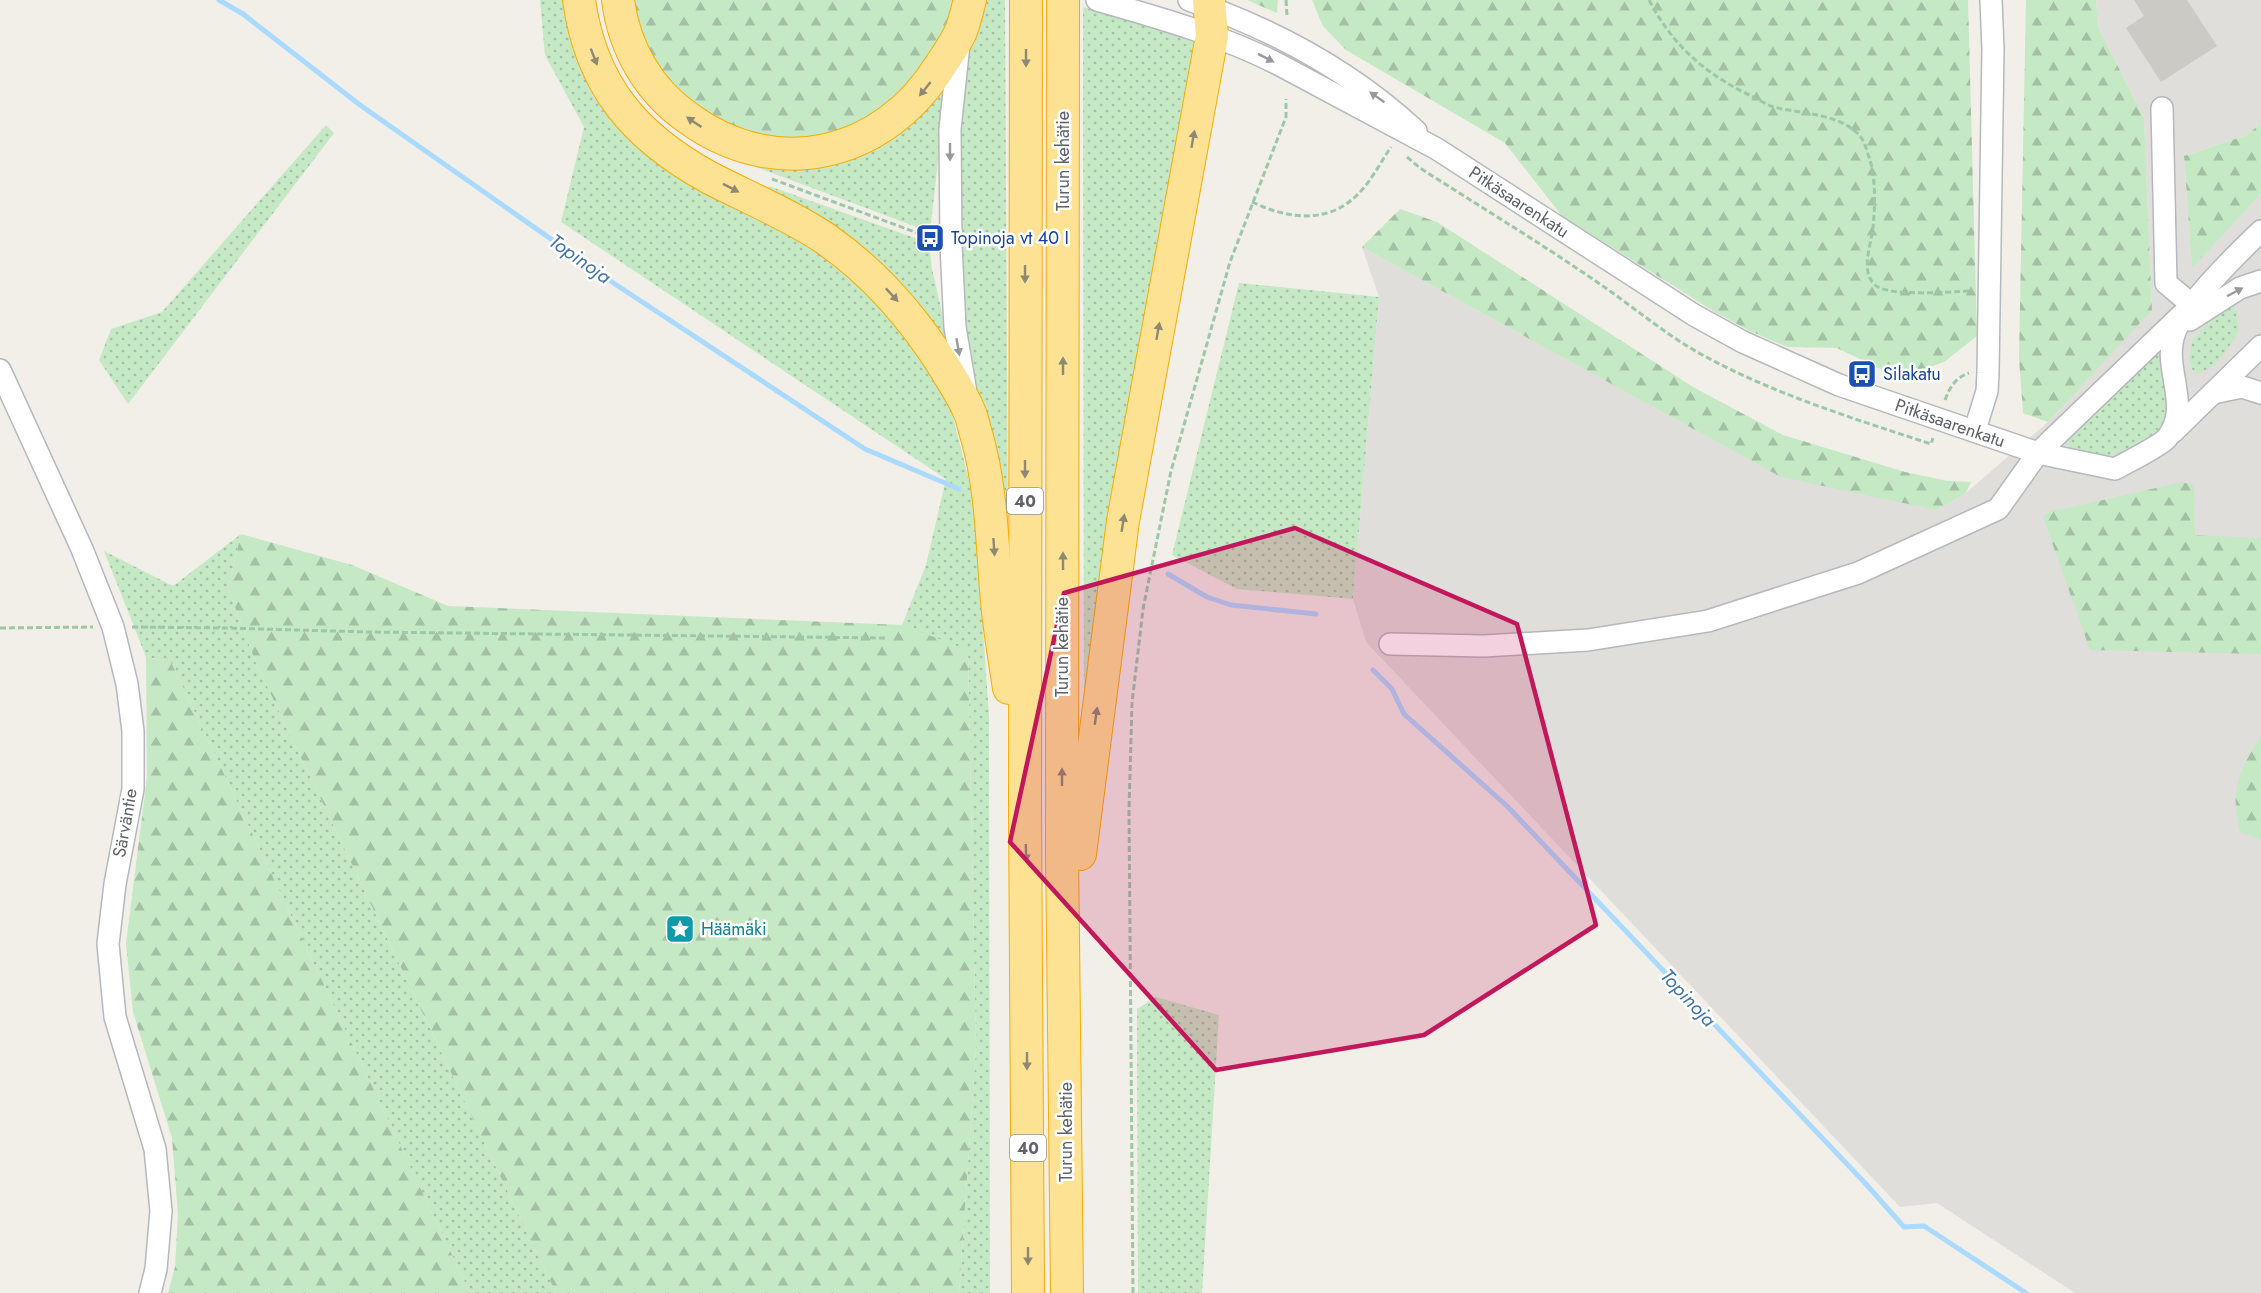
<svg xmlns="http://www.w3.org/2000/svg" width="2261" height="1293" viewBox="0 0 2261 1293" font-family="Jost,sans-serif">
<defs>
<pattern id="grass-dots" width="8" height="8" patternUnits="userSpaceOnUse" patternTransform="scale(1.5)"><rect width="8" height="8" fill="#c5e8c5"/><path d="M2 2h.1M6 6h.1" fill="none" stroke="#a3c0a4" stroke-width="1.8" stroke-linecap="round"/></pattern>
<pattern id="forest-firs" width="22" height="20" patternUnits="userSpaceOnUse" patternTransform="scale(1.5)"><rect width="22" height="20" fill="#c5e8c5"/><path d="M5 1l3.5 6h-7zM16 11l3.5 6h-7z" fill="#a3c0a4"/></pattern>
</defs>
<rect width="100%" height="100%" fill="#f1efe8"/>
<!-- industrial -->
<polygon fill="#e0deda" points="2096,0 2261,0 2261,123 2247,135 2184,156 2192,267 2261,194 2261,1293 2075,1293 1937,1203 1900,1207 1366,642 1353,599 1379,297 1362,247 1774,473 1936,510 1966,493 2048,422 2152,309 2144,118 2098,27"/>
<!-- grass -->
<g fill="url(#grass-dots)">
<polygon points="540,0 569,0 594,87 634,144 699,186 811,244 857,280 912,340 949,401 974,500 989,716 990,1293 959,1293 976,1048 968,651 902,625 926,565 946,479 561,222 584,127 545,55"/>
<polygon points="978,0 1005,0 1008,555 983,422 962,297 957,166 962,79"/>
<polygon points="1083,7 1201,43 1084,737"/>
<polygon points="948,72 930,232 753,166 755,160"/>
<polygon points="326,125 334,133 128,404 99,360 111,329 162,312"/>
<polygon points="769,186 929,243 932,269 951,352 763,194"/>
<polygon points="1239,283 1379,297 1353,599 1237,589 1172,555"/>
<path d="M 2229,299 L 2235,308 L 2239,330 C 2230,346 2214,372 2194,374 L 2189,359 L 2192,341 Z"/>
<path d="M 2157,355 L 2163,355 C 2164,369 2171,398 2169,411 C 2166,432 2131,452 2112,455 C 2099,456 2082,454 2070,450 L 2068,440 L 2124,384 Z"/>
<polygon points="241,534 228,588 256,663 556,1293 470,1293 171,662 146,657 104,551 173,586"/>
<polygon points="1156,997 1219,1015 1202,1293 1138,1293 1137,1009"/>
</g>
<!-- forest -->
<g fill="url(#forest-firs)">
<polygon points="632,0 960,0 951,26 908,91 846,133 785,139 742,130 724,123 707,113 679,91 666,77 645,44"/>
<polygon points="1247,0 1278,0 1277,13"/>
<polygon points="1312,0 1968,0 1977,336 1944,362 1921,370 1891,374 1837,348 1787,347 1750,331 1715,312 1562,216 1505,143 1346,50 1323,26"/>
<polygon points="2026,0 2096,0 2098,27 2144,118 2152,310 2048,422 2023,413 2019,358"/>
<polygon points="2261,123 2261,194 2192,268 2184,156 2247,135"/>
<polygon points="1400,209 1437,222 1693,387 1783,435 1905,472 1948,481 1971,482 1966,493 1936,510 1781,477 1362,247"/>
<polygon points="2182,482 2194,485 2195,535 2261,538 2261,654 2090,650 2043,517 2049,511 2068,508"/>
<polygon points="241,534 352,565 448,606 902,625 968,650 976,1048 959,1293 556,1293 256,663 228,588"/>
<polygon points="146,657 171,662 470,1293 168,1293 175,1267 178,1214 172,1138 133,1012 126,944 147,777"/>
<path d="M 2261,734 L 2261,840 L 2240,832 C 2229,786 2240,772 2261,734 Z"/>
</g>
<g fill="none" stroke-linecap="round" stroke-linejoin="round">
<!-- stream -->
<g stroke="#aadaff" stroke-width="5">
<polyline points="219,0 243,14 360,105 615,284 865,449 959,489"/>
<polyline points="1168,574 1207,597 1231,605 1316,614"/>
<polyline points="1373,670 1392,689 1404,714 1507,806 1865,1183 1904,1227 1924,1226 2026,1293"/>
</g>
</g>
<!-- building -->
<polygon fill="#cccac5" points="2134,0 2187,0 2217,46 2161,82 2126,28 2144,16"/>
<g fill="none" stroke-linecap="round" stroke-linejoin="round">
<!-- minor casing -->
<g stroke="#b5b8bc" stroke-width="24">
<g id="minor">
<path d="M 1097,0 C 1159,18 1221,35 1278,64 L 1437,149 L 1694,315 L 1743,342 L 1839,385 L 2038,453 L 2115,469 C 2127,462 2159,447 2167,438 C 2193,406 2161,368 2175,332 C 2185,305 2239,252 2261,231"/>
<path d="M 1189,0 C 1273,29 1351,71 1416,131"/>
<polyline points="959,44 950,129 951,245 955,327 966,392"/>
<polyline points="2190,320 2240,288 2261,281"/>
<polyline points="0,370 82,549 113,627 127,684 133,731 133,789 115,884 108,944 115,1017 155,1149 161,1211 156,1269 150,1293"/>
<polyline points="2213,393 2242,387 2261,393"/>
<polyline points="1975,430 1987,391 1988,373 1993,49 1991,0"/>
<polyline points="2173,432 2261,346"/>
<polyline points="1390,644 1484,646 1588,640 1708,621 1858,573 1998,509 2038,453 2192,305 2166,283 2162,108"/>
</g>
</g>
<!-- highway casing -->
<g stroke="#f9ab00" stroke-width="34">
<g id="highway">
<path d="M 579,0 C 591,86 635,137 710,178 C 749,198 790,215 826,239 C 876,274 913,317 945,368 C 953,382 963,396 969,411 C 973,419 974,429 977,437 C 993,494 992,553 998,612 C 1001,637 1005,663 1009,688"/>
<path d="M 618,0 C 624,48 649,91 688,118 C 776,182 883,157 940,66 C 947,55 956,43 961,31 C 965,21 967,10 970,0"/>
<polyline points="1026,0 1025,808 1028,1293"/>
<polyline points="1063,0 1062,850 1067,1293"/>
<polyline points="1080,854 1123,521 1212,36 1209,0"/>
</g>
</g>
<!-- path -->
<g stroke="#9cc7a9" stroke-width="3" stroke-dasharray="6 3" stroke-linecap="butt">
<polyline points="1286,0 1287,16"/>
<path d="M 1649,0 C 1672,44 1702,71 1745,93 C 1755,97 1764,104 1774,107 C 1800,114 1835,113 1856,132 C 1864,138 1867,151 1870,160 C 1876,181 1875,207 1873,228 C 1871,245 1860,271 1875,285 C 1888,297 1951,292 1969,291"/>
<path d="M 1407,157 L 1420,168 C 1479,206 1539,242 1597,282 C 1634,307 1669,338 1710,359 C 1780,396 1855,419 1931,444 L 1933,438"/>
<polyline points="772,179 931,238"/>
<path d="M 1252,202 C 1286,218 1326,225 1356,196 C 1371,182 1380,163 1391,147"/>
<path d="M 1945,400 C 1950,387 1955,378 1969,373"/>
<polyline points="132,627 224,628 368,632 886,638"/>
<polyline points="0,628 93,627"/>
<polyline points="1133,1293 1129,810 1132,703 1143,609 1171,471 1230,262 1286,117 1286,99"/>
</g>
<!-- minor -->
<use href="#minor" stroke="#fff" stroke-width="21"/>
<!-- highway -->
<use href="#highway" stroke="#fde293" stroke-width="32"/>
</g>
<!-- one-way arrows -->
<defs><path id="oneway-solid" d="M-6-.8H1V-3.2L6.5 0L1 3.2V.8H-6Z" transform="scale(1.5)"/></defs>
<g fill="#8e8975">
<use href="#oneway-solid" transform="translate(594 57) rotate(69)"/>
<use href="#oneway-solid" transform="translate(1026 58) rotate(90)"/>
<use href="#oneway-solid" transform="translate(925 89) rotate(129)"/>
<use href="#oneway-solid" transform="translate(694 122) rotate(-146)"/>
<use href="#oneway-solid" transform="translate(1193 139) rotate(-80)"/>
<use href="#oneway-solid" transform="translate(731 188) rotate(27)"/>
<use href="#oneway-solid" transform="translate(1025 274) rotate(90)"/>
<use href="#oneway-solid" transform="translate(892 295) rotate(47)"/>
<use href="#oneway-solid" transform="translate(1158 331) rotate(-80)"/>
<use href="#oneway-solid" transform="translate(1063 366) rotate(-90)"/>
<use href="#oneway-solid" transform="translate(1025 469) rotate(90)"/>
<use href="#oneway-solid" transform="translate(1123 523) rotate(-81)"/>
<use href="#oneway-solid" transform="translate(994 547) rotate(86)"/>
<use href="#oneway-solid" transform="translate(1063 561) rotate(-90)"/>
<use href="#oneway-solid" transform="translate(1096 716) rotate(-82)"/>
<use href="#oneway-solid" transform="translate(1062 777) rotate(-90)"/>
<use href="#oneway-solid" transform="translate(1026 853) rotate(89)"/>
<use href="#oneway-solid" transform="translate(1027 1061) rotate(90)"/>
<use href="#oneway-solid" transform="translate(1028 1256) rotate(90)"/>
</g>
<g fill="#979a9d">
<use href="#oneway-solid" transform="translate(1266 58) rotate(27)"/>
<use href="#oneway-solid" transform="translate(1377 97) rotate(-145)"/>
<use href="#oneway-solid" transform="translate(950 152) rotate(90)"/>
<use href="#oneway-solid" transform="translate(2235 292) rotate(-28)"/>
<use href="#oneway-solid" transform="translate(958 347) rotate(80)"/>
</g>
<!-- marked area -->
<path fill="#c2185b" fill-opacity="0.2" stroke="#c2185b" stroke-width="4.5" stroke-linejoin="round" d="M 1295,528 L 1517,624 L 1596,925 L 1424,1035 L 1216,1070 L 1010,842 L 1064,593 Z"/>
<!-- icons -->
<defs>
<g id="bus-square" transform="scale(1.5)"><rect x="-9" y="-9" width="18" height="18" rx="4" fill="#1a4fb4" stroke="#fff"/><path d="M-5-6H5V4H4V6H2V4H-2V6H-4V4H-5ZM-3.5-4V0h7V-4ZM-3.5 1.2v1.5H-2V1.2ZM2 1.2v1.5H3.5V1.2Z" fill="#fff"/></g>
<g id="sight-square" transform="scale(1.5)"><rect x="-9" y="-9" width="18" height="18" rx="4" fill="#0f9aa8" stroke="#fff"/><path d="M0-6L1.8-2.2L6-1.7L2.9 1.2L3.7 5.4L0 3.3L-3.7 5.4L-2.9 1.2L-6-1.7L-1.8-2.2Z" fill="#fff"/></g>
</defs>
<g fill-rule="evenodd">
<use href="#bus-square" x="930" y="238"/>
<use href="#bus-square" x="1862" y="374"/>
<use href="#sight-square" x="680" y="929"/>
</g>
<g text-anchor="middle" dominant-baseline="central" stroke-width="5" stroke-linejoin="round" paint-order="stroke">
<!-- shield labels -->
<g fill="#fff" stroke="#8f9295" stroke-width="1.5">
<rect x="1007" y="488" width="36" height="26" rx="4.5"/>
<rect x="1010" y="1135" width="36" height="26" rx="4.5"/>
</g>
<g font-size="16" font-weight="bold" fill="#5f6368">
<text x="1025" y="501">40</text>
<text x="1028" y="1148">40</text>
</g>
<!-- street labels -->
<g font-size="18" fill="#5f6368" stroke="#fff">
<text transform="translate(1063 161) rotate(-90)">Turun kehätie</text>
<text transform="translate(1519 202) rotate(33)">Pitkäsaarenkatu</text>
<text transform="translate(1950 423) rotate(19)">Pitkäsaarenkatu</text>
<text transform="translate(1062 647) rotate(-90)">Turun kehätie</text>
<text transform="translate(125 823) rotate(-80)">Särväntie</text>
<text transform="translate(1066 1132) rotate(-90)">Turun kehätie</text>
</g>
<!-- transit labels -->
<g font-size="18" fill="#164399" stroke="#fff" text-anchor="start">
<text x="951" y="238">Topinoja vt 40 I</text>
<text x="1883" y="374">Silakatu</text>
</g>
<!-- culture labels -->
<g font-size="18" fill="#0d838f" stroke="#fff" text-anchor="start">
<text x="701" y="929">Häämäki</text>
</g>
<!-- water labels -->
<g font-size="20" font-style="italic" fill="#4174aa" stroke="#fff">
<text transform="translate(580 259) rotate(35)">Topinoja</text>
<text transform="translate(1688 998) rotate(47)">Topinoja</text>
</g>
</g>
</svg>
